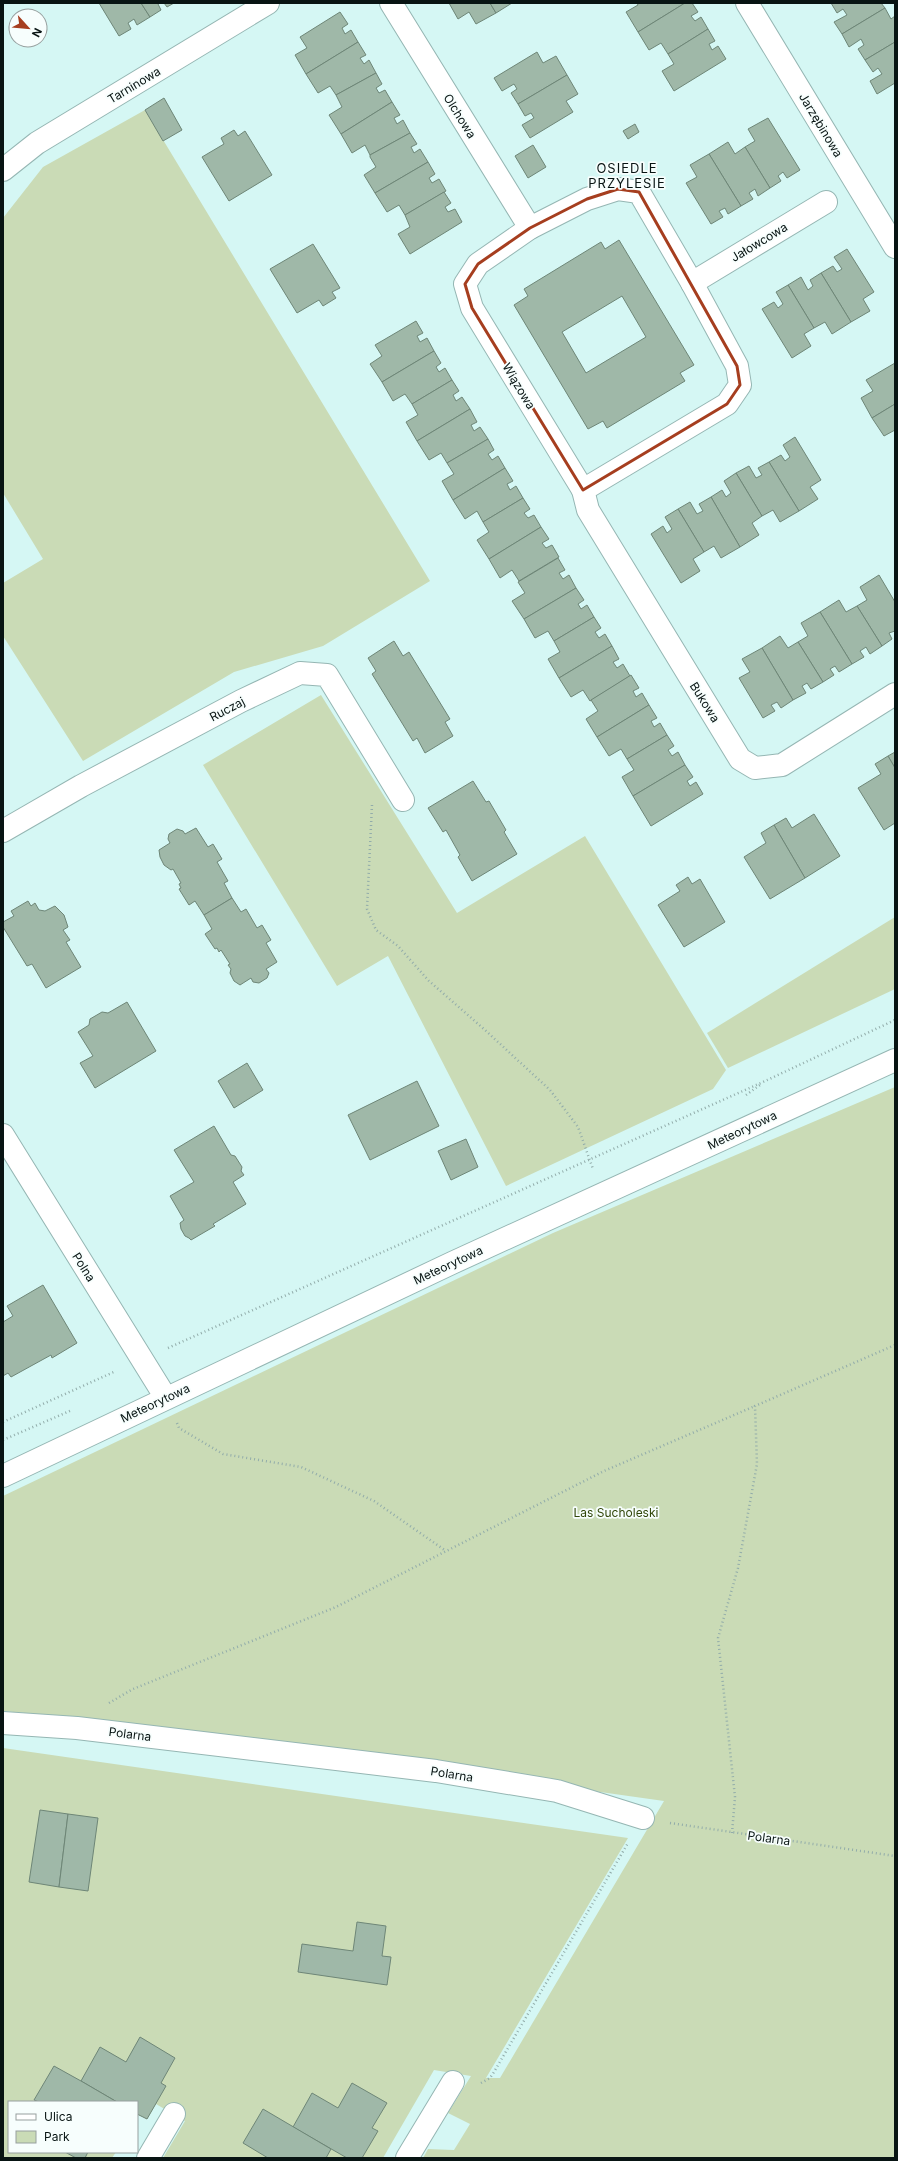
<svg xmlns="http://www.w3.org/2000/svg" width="898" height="2161" viewBox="0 0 898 2161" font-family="Inter,sans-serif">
<rect width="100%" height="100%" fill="#d5f7f4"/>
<!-- green -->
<g fill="#cadbb6">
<polygon points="145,110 430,581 323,646 234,672 83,761 3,636 3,583 43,559 3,493 3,218 43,167"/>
<polygon points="321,695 457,913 585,836 726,1070 713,1089 506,1186 388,956 337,986 203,765"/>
<polygon points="895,917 895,989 728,1068 707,1033"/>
<polygon points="895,1087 895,2158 423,2158 428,2149 454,2150 470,2124 448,2113 471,2076 434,2070 383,2158 163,2158 185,2121 156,2104 147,2119 137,2114 137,2102 9,2102 9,2152 116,2152 112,2158 3,2158 3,1748 628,1838 486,2078 500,2078 664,1801 78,1718 3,1711 3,1496 553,1233"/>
</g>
<!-- building -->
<g fill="#9fb8a8" stroke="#6e8677" fill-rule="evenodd">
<polygon points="99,3 141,3 150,17 137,25 134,19 128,23 131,29 119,36"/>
<polygon points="141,3 160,3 158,4 161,10 150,17"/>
<polygon points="164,3 174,3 167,7"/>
<polygon points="449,3 490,3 496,13 476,24 469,12 458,19"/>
<polygon points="490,3 512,3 496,13"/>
<polygon points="637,3 685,3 638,32 626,12 638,5"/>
<polygon points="685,3 692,3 698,12 691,16 695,21 701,17 708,29 668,54 661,43 649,50 638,32"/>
<polygon points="831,3 881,3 885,8 842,34 834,22 847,15 843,9 837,13"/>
<polygon points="885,8 891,19 895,16 895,42 865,60 858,49 864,45 861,39 849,47 842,34"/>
<polygon points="340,12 348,24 342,28 345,34 351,30 358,42 306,74 295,55 307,48 300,37"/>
<polygon points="708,29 715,41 709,44 712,50 718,46 726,59 674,91 662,71 674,64 668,54"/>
<polygon points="358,42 366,55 360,58 364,64 369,60 376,73 336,95 330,86 318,93 306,74"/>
<polygon points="895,42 895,83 877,94 870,81 882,74 878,68 873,72 865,60"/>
<polygon points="537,52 543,63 556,56 567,75 518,104 511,93 517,89 514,84 502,91 494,78"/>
<polygon points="376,73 382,84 376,88 379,93 385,90 392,102 341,134 329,115 342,107 336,95"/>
<polygon points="567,75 578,94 566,101 573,112 530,138 522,125 534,118 531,113 525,116 518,104"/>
<polygon points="164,98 182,130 163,141 145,110"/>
<polygon points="392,102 400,115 394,118 397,124 403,120 410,133 370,155 365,145 352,153 341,134"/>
<polygon points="768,118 800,170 787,178 783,172 778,176 781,181 770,188 745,147 755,141 748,129"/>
<polygon points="635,124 639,132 628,139 623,131"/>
<polygon points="234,130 238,136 245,131 272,175 229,201 202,157 224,144 221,138"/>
<polygon points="410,133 417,144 411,147 414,153 420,149 428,162 375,193 364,175 376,167 370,157 370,155"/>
<polygon points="728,142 735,154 745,147 770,188 758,196 755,189 749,193 753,199 741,206 709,154"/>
<polygon points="533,145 546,167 528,178 515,156"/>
<polygon points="709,154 741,206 728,214 725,208 719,211 723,217 711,224 686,183 697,177 690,165"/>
<polygon points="428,162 435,174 429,178 432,183 439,179 446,191 405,215 399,205 387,212 375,193"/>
<polygon points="444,192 451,203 445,207 448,212 455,209 462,222 410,254 398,234 410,227 405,215"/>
<path d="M 619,240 L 694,365 L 680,373 L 685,381 L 607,428 L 603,421 L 588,429 L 514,305 L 528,296 L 524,289 L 601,242 L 605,249 ZM 622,296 L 646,337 L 586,373 L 562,332 Z"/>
<polygon points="313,244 340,288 332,292 336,298 323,306 319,300 297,313 270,269"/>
<polygon points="847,249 874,292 863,299 870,311 851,322 821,273 833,266 837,272 842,269 834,257"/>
<polygon points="821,273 851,322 832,334 825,322 814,328 788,285 801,277 808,290 813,286 810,280"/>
<polygon points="788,285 814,328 804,334 811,346 792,358 762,309 774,302 778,308 783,304 776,292"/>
<polygon points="416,321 423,333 417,336 420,342 427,338 434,351 382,382 370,364 382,356 375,345"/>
<polygon points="434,351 441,363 436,367 439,372 445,368 452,380 412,404 405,394 393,401 382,382"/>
<polygon points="895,363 895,404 872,418 861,398 873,391 866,380"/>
<polygon points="452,380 459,391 453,395 456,401 462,397 470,409 417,441 406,422 418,415 412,404"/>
<polygon points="895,404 895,430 884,436 872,418"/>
<polygon points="470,409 477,422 471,425 474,431 480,427 488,439 447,463 441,453 429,460 417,441"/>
<polygon points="795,437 821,480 810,487 818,499 799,511 769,462 781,455 785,461 790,457 783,445"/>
<polygon points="488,439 494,450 488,454 492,460 498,456 505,468 453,500 442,481 454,474 447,463"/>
<polygon points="769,462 799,511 780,522 773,510 762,516 736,473 749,466 756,478 762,475 758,468"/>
<polygon points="505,468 513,481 507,484 510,490 516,486 523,498 483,522 477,511 465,519 453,500"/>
<polygon points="736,473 762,516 752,523 759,535 740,547 711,497 722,490 726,497 731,493 724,481"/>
<polygon points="711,497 740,547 721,558 714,546 704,552 678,509 690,502 697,514 703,511 699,504"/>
<polygon points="523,498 530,509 524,513 528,518 534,515 541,527 489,559 477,540 489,532 483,522"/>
<polygon points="678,509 704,552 693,559 700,571 681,583 651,534 663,526 667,533 672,529 665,517"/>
<polygon points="541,527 549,539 542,543 546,548 552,545 559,557 519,581 512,570 500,578 489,559"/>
<polygon points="558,558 565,570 559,573 563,579 569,575 576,588 524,619 512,601 525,593 518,582"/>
<polygon points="879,575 895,602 895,631 889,633 892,639 882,646 857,606 867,600 860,587"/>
<polygon points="576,588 584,600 578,604 581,609 587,605 594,617 554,641 548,631 535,638 524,619"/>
<polygon points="839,600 846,612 857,606 882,646 870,654 866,647 860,651 864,657 852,664 820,612"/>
<polygon points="820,612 852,664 839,672 835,666 830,669 834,675 823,682 798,642 808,636 801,623"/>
<polygon points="594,617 601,628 595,632 599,638 605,634 612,646 559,678 548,659 560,652 554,641"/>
<polygon points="780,636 788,648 798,642 823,682 811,689 807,683 802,686 806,693 793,700 762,648"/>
<polygon points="394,641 403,656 409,652 450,719 445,722 453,736 425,753 417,738 413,741 372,674 376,671 368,658"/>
<polygon points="612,646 619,659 613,662 617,668 623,664 630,676 590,701 583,690 571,697 559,678"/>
<polygon points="762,648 793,700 781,708 777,702 771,705 775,711 763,718 739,678 750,672 742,659"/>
<polygon points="631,675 639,688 633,691 636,697 642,693 649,705 597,737 586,719 598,711 591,700"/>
<polygon points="649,705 657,718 651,721 654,727 660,723 667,735 627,759 621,749 609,756 597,737"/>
<polygon points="667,735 674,746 668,750 672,756 678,752 685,765 633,796 622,777 634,770 627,759"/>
<polygon points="895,752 895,768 888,756"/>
<polygon points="888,756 895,768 895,823 884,830 858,788 881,774 875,764"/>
<polygon points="685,765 693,777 687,781 690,786 696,782 703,794 651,826 633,796"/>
<polygon points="473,781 486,802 489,801 506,830 504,832 517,854 472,881 458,857 460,855 446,830 443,832 428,808"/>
<polygon points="814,814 840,856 805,878 774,825 786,818 792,828"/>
<polygon points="774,825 805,878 770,899 744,857 766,843 761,833"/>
<polygon points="196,828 208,847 213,844 222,859 217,862 228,881 224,883 232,898 204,915 195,901 189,905 179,889 181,888 179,884 181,883 173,869 171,870 164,865 160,857 159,850 170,843 168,839 169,834 177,829 183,831 185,834"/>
<polygon points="688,877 692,884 700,879 725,922 684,947 658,905 680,891 676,885"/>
<polygon points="232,898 241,912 246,909 257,928 262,925 271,940 266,943 277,962 266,969 269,973 267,978 259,983 253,982 251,978 240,985 234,981 230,973 231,969 228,965 230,964 221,950 219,952 217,948 215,949 205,934 212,929 204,915"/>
<polygon points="28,901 31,906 35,903 39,910 45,911 55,906 64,915 68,927 63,930 70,940 66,942 81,967 46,988 32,964 27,966 3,927 3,922 14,916 11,911"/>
<polygon points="127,1002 156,1051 95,1088 80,1063 93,1056 78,1032 89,1025 90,1019 102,1012 108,1013"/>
<polygon points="247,1063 263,1090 234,1108 218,1081"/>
<polygon points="417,1081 439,1126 370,1160 348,1115"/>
<polygon points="214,1126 231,1155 235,1156 242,1167 241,1171 244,1175 233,1182 246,1204 213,1224 215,1226 191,1240 189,1238 185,1236 181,1229 180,1223 184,1220 170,1196 194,1182 174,1150"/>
<polygon points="466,1139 478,1167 451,1180 438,1151"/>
<polygon points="43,1285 77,1343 52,1358 51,1355 11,1377 8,1373 3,1376 3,1322 13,1316 7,1306"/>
<polygon points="40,1810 68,1814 59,1887 29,1882"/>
<polygon points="68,1814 98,1818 88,1891 59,1887"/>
<polygon points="357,1922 386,1926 382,1956 391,1957 387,1985 298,1972 302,1944 353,1951"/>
<polygon points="140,2037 175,2058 161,2083 166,2086 147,2119 137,2114 137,2102 117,2102 81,2081 100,2047 126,2062"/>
<polygon points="54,2066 81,2081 117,2102 39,2102 34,2100"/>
<polygon points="352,2083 387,2103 372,2128 378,2131 362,2158 347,2158 293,2127 312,2093 338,2108"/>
<polygon points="263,2109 331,2149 326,2158 268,2158 243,2143"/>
<polygon points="65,2152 88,2152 85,2158 76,2158"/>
</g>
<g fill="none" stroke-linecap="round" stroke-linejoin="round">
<!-- minor casing -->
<g stroke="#95b6b3" stroke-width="24">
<g id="minor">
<polyline points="391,3 530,228"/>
<polyline points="747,3 895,247"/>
<polyline points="3,170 37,143 268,3"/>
<polygon points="618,189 639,192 692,283 737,366 740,385 727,404 583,490 472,308 465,284 478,264 530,228 587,199"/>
<polyline points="692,283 826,202"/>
<polyline points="583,490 588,510 740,759 755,768 782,765 895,694"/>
<polyline points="3,831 81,786 241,701 300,673 327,675 403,800"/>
<polyline points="3,1135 166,1398"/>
<polyline points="3,1476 452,1263 895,1060"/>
<polyline points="3,1723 77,1728 436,1771 557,1791 643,1818"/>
<polyline points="148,2158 174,2114"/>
<polyline points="407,2158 453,2082"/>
</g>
</g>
<!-- path -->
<g stroke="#92acaa" stroke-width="2.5" stroke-dasharray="1 3" stroke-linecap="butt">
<polyline points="372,805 367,909 376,930 398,946 429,981 485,1030 550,1090 578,1127 593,1169"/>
<polyline points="746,1095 760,1085"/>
<polyline points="168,1348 763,1082 895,1020"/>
<polyline points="3,1422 116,1371"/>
<polyline points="177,1423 179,1428 223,1454 301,1467 374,1501 446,1551"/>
<polyline points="3,1440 72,1410"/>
<polyline points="109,1703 133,1689 336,1607 604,1471 755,1406"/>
<polyline points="670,1823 895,1856"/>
<polyline points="732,1833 735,1797 718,1638 738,1568 757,1464 755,1406 895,1345"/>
<polyline points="481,2083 490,2078 494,2072 628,1843"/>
</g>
<!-- minor -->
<use href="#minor" stroke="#fff" stroke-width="22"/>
</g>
<!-- marked area -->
<path fill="none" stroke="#a63e1f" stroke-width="3" stroke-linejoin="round" d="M 618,189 L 639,192 L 737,366 L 740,385 L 727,404 L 583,490 L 472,308 L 465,284 L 478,264 L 530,228 L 587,199 Z"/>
<g text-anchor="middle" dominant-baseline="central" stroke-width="3.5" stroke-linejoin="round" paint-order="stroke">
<!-- street labels -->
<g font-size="12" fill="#081413" stroke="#f7fefd">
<text transform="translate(134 85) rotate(-31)">Tarninowa</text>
<text transform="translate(460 116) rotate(58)">Olchowa</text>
<text transform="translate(821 125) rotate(59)">Jarzębinowa</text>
<text transform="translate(759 242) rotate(-31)">Jałowcowa</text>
<text transform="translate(519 386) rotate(59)">Wiązowa</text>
<text transform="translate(705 702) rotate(58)">Bukowa</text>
<text transform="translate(227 709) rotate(-28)">Ruczaj</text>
<text transform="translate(742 1130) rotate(-25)">Meteorytowa</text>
<text transform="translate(448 1265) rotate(-25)">Meteorytowa</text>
<text transform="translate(84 1267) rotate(58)">Polna</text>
<text transform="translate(155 1403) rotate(-25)">Meteorytowa</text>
<text transform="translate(130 1734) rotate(7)">Polarna</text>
<text transform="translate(452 1774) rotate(9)">Polarna</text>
<text transform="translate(769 1838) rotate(8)">Polarna</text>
</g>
<!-- park labels -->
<g font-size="12" fill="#314709" stroke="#f7fefd">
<text x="616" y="1512">Las Sucholeski</text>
</g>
<!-- neighbourhood labels -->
<g font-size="13" letter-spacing="1" fill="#081413" stroke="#f7fefd">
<text x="627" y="168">OSIEDLE<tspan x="627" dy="15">PRZYLESIE</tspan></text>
</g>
</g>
<!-- border -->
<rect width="898" height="2161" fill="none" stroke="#081413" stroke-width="8"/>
<!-- legend -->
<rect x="8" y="2101" width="130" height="52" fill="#f7fefd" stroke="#97a09f"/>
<rect x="16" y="2114" width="20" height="6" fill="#ffffff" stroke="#97a09f"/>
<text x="44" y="2121" font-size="12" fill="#081413">Ulica</text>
<rect x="16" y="2131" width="20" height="12" fill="#cadbb6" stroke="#97a09f"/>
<text x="44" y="2141" font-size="12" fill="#081413">Park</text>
<!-- north arrow -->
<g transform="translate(28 28) rotate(117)"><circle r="19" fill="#f7fefd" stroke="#97a09f"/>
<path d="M0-3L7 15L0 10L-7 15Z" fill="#a63e1f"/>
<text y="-6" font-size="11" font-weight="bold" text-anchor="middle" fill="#081413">N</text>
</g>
</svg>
